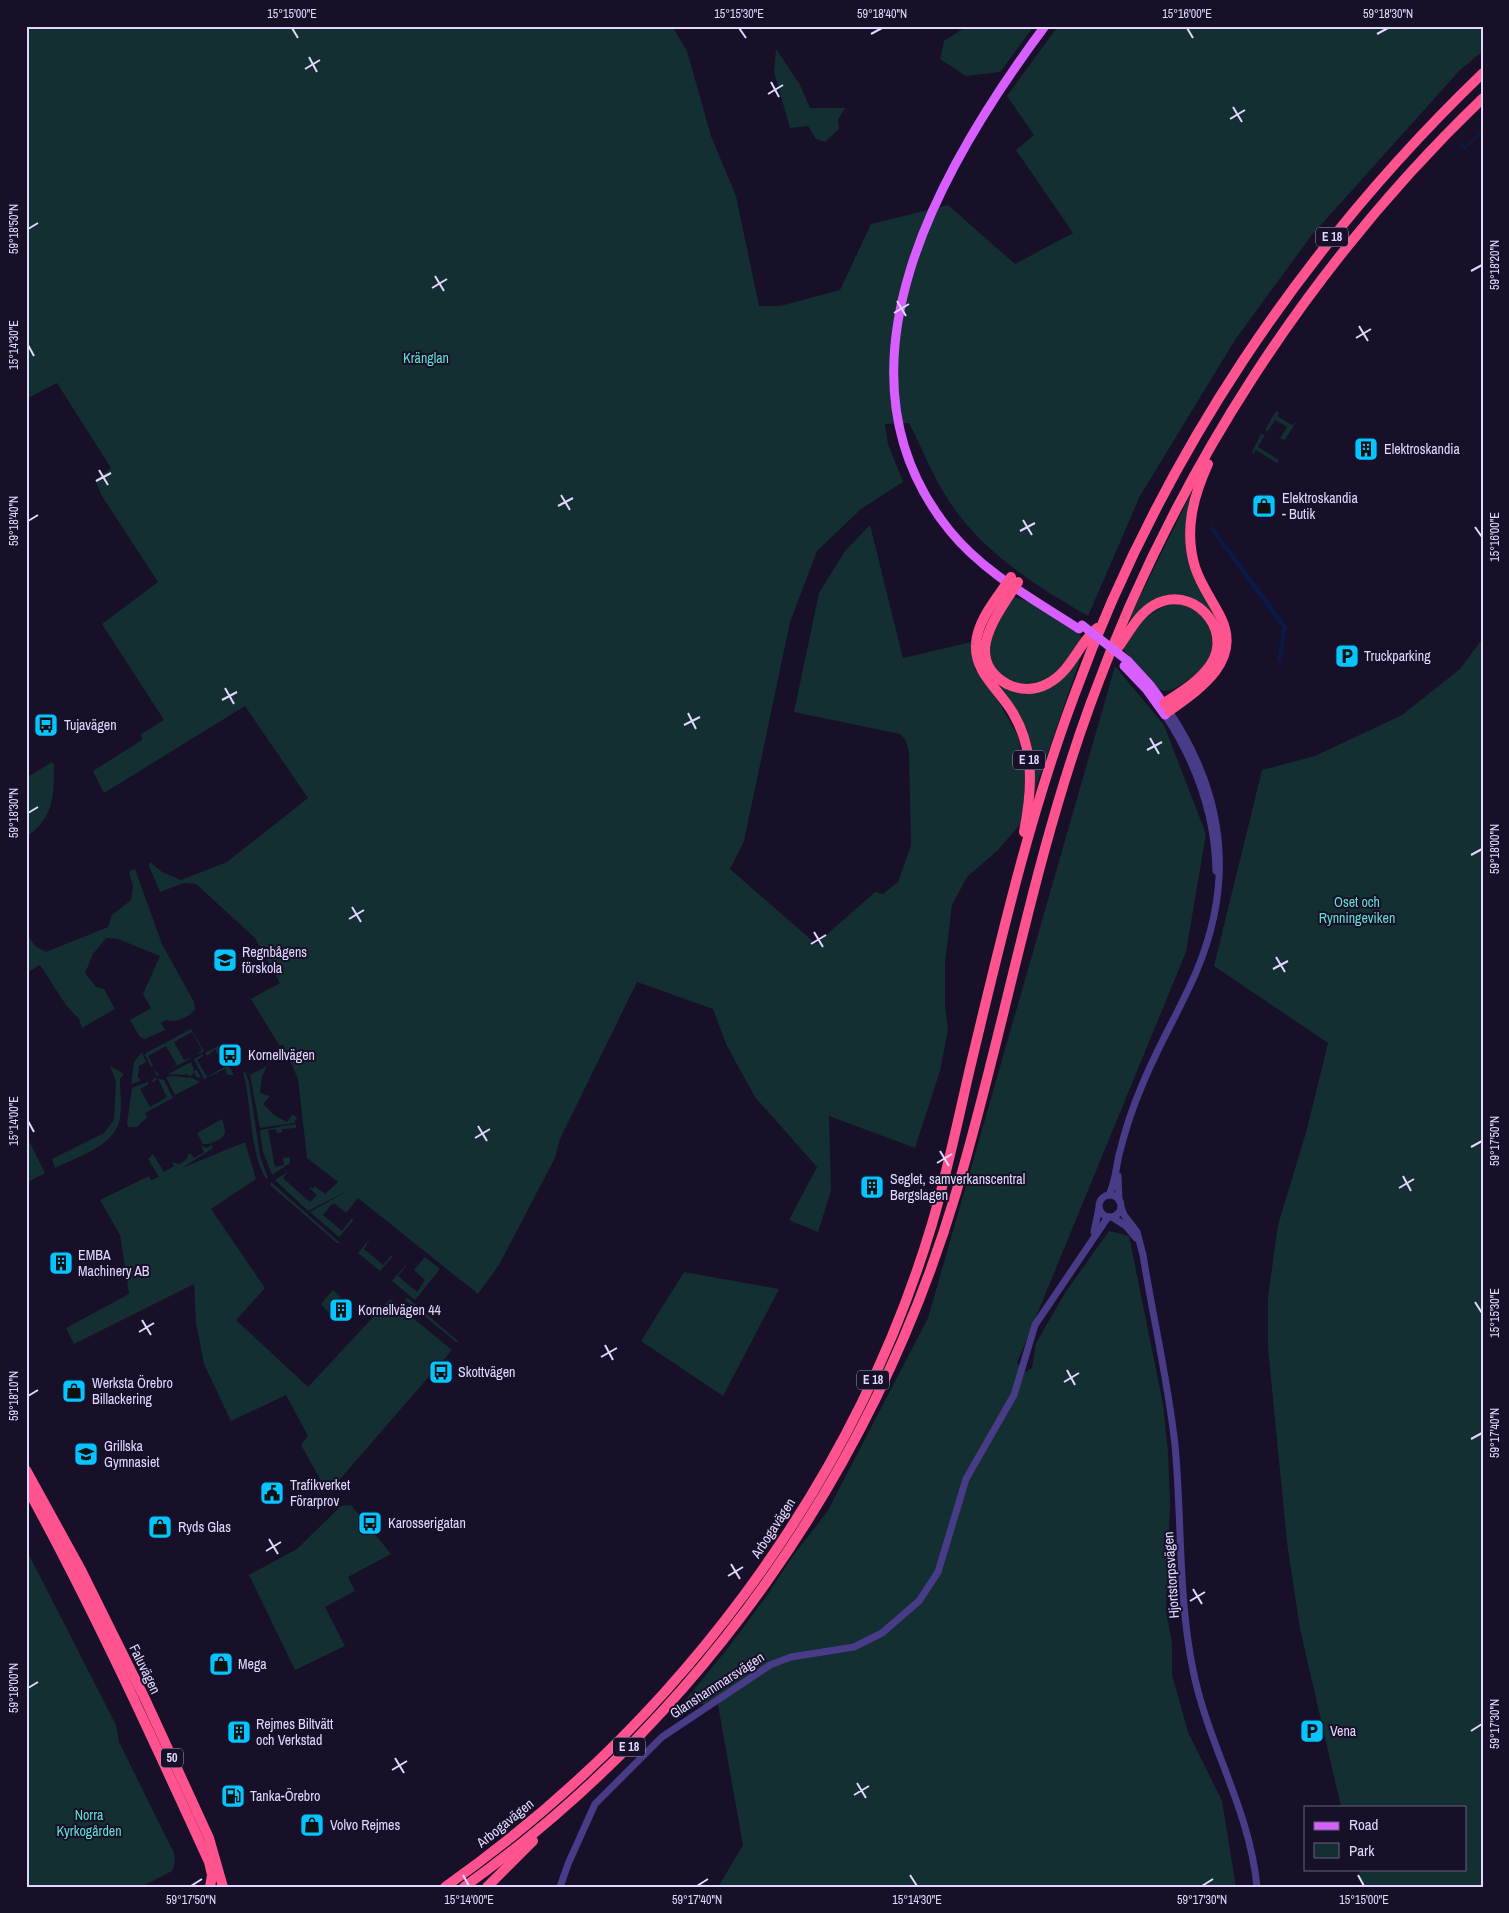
<svg xmlns="http://www.w3.org/2000/svg" width="1509" height="1913" viewBox="0 0 1509 1913" font-family="'Archivo Narrow',sans-serif">
<rect width="100%" height="100%" fill="#171028"/>
<!-- green -->
<g fill="#132f32">
<path d="M 26,26 L 672,26 L 687,51 L 711,136 L 736,196 L 759,306 L 780,306 L 840,290 L 871,224 L 948,205 L 1015,264 L 1073,233 L 1016,150 L 1034,135 L 1007,96 L 1058,26 L 1483,26 L 1483,51 L 1460,70 L 1311,236 L 1235,340 L 1140,496 L 1088,616 C 1035,585 983,553 949,501 C 933,477 922,448 909,423 L 885,424 L 888,444 L 903,482 L 861,509 L 817,551 L 790,622 L 744,841 L 730,869 L 816,944 L 875,892 L 883,894 L 898,882 L 911,845 L 909,752 L 906,741 L 900,734 L 794,712 L 819,593 L 845,551 L 870,525 L 903,658 L 971,642 L 975,669 L 1000,704 L 1018,736 L 1025,771 L 1023,821 L 998,850 L 967,877 L 952,905 L 945,962 L 945,1006 L 948,1030 L 940,1071 L 915,1148 L 829,1116 L 831,1191 L 818,1232 L 789,1220 L 817,1167 L 755,1097 L 726,1044 L 713,1009 L 637,982 L 560,1139 L 555,1158 L 499,1265 L 478,1294 L 358,1198 L 346,1213 L 335,1204 L 331,1205 L 323,1215 L 342,1231 L 352,1218 L 353,1221 L 339,1237 L 310,1212 L 349,1190 L 308,1211 L 275,1180 L 289,1171 L 283,1178 L 310,1202 L 317,1195 L 309,1188 L 311,1187 L 313,1189 L 315,1186 L 325,1194 L 338,1182 L 307,1158 L 298,1079 L 283,1045 L 279,1045 L 251,999 L 280,983 L 255,938 L 196,884 L 184,883 L 160,892 L 149,866 L 150,862 L 162,872 L 181,880 L 227,862 L 308,798 L 245,706 L 104,793 L 93,771 L 142,740 L 141,734 L 164,720 L 102,624 L 158,582 L 102,496 L 95,480 L 111,468 L 57,383 L 26,399 Z"/>
<polygon points="967,26 1034,26 1000,72 966,76 940,59 944,41"/>
<polygon points="776,49 800,85 810,108 845,108 838,120 839,129 825,142 816,139 808,126 790,128 774,72"/>
<polygon points="1276,411 1279,412 1277,416 1292,425 1296,422 1285,440 1280,438 1287,427 1275,420 1268,431 1265,430"/>
<polygon points="1261,434 1265,435 1258,447 1279,460 1277,463 1256,450 1253,454 1252,452"/>
<path d="M 1191,493 L 1187,517 L 1194,575 L 1215,617 C 1184,580 1156,592 1127,623 Z"/>
<path d="M 1014,597 L 1028,601 L 1084,638 C 1073,653 1062,673 1045,681 C 1018,694 984,672 989,641 C 991,628 1004,612 1010,600 Z"/>
<path d="M 1169,604 C 1175,604 1183,604 1188,606 C 1211,617 1221,647 1203,667 C 1198,673 1191,677 1185,682 C 1175,688 1170,694 1158,689 L 1123,649 C 1136,626 1145,615 1169,604 Z"/>
<polygon points="1483,638 1483,1887 1363,1887 1358,1869 1465,1869 1465,1807 1341,1807 1300,1629 1287,1542 1268,1348 1268,1297 1278,1225 1307,1129 1328,1043 1214,966 1262,770 1315,756 1402,715 1460,669"/>
<path d="M 1082,654 L 1035,790 C 1032,732 1024,722 990,676 L 1042,690 Z"/>
<polygon points="1115,666 1164,725 1206,834 1186,952 1017,1363 1026,1372 1032,1368 1036,1343 1065,1293 1109,1231 1129,1236 1163,1404 1168,1452 1170,1504 1166,1611 1172,1643 1172,1675 1188,1732 1222,1801 1236,1887 718,1887 743,1845 718,1705 683,1703 727,1649 766,1597 792,1557 827,1512 928,1318"/>
<path d="M 52,762 L 54,765 C 54,796 54,818 26,837 L 26,778 Z"/>
<path d="M 135,869 L 162,944 L 194,1002 L 195,1010 C 187,1018 177,1023 166,1020 L 161,1023 L 165,1030 L 145,1039 L 140,1037 L 130,1020 L 151,1008 L 143,994 L 160,956 L 118,939 L 106,938 L 93,954 L 85,973 L 96,987 L 104,989 L 115,1009 L 82,1028 L 79,1019 L 66,1005 L 40,965 L 26,973 L 26,938 L 29,937 L 35,946 L 46,952 L 108,927 L 112,915 L 131,900 L 133,886 L 129,872 Z"/>
<polygon points="191,1029 204,1051 196,1055 202,1050 192,1032 174,1042 184,1060 194,1057 157,1076 153,1068 159,1075 177,1065 166,1046 148,1056 153,1066 151,1067 145,1055 146,1053"/>
<polygon points="218,1046 234,1075 228,1075 225,1069 204,1079 194,1059 203,1054 203,1056 197,1060 207,1077 224,1067 215,1049 207,1056 205,1053"/>
<polygon points="142,1052 146,1062 139,1066 138,1077 141,1081 131,1084 134,1062"/>
<polygon points="191,1062 194,1069 191,1071 197,1070 201,1078 196,1077 194,1072 191,1076 187,1075 187,1073 185,1075 168,1074"/>
<path d="M 110,1066 L 124,1074 L 120,1079 C 120,1091 122,1105 120,1118 C 116,1146 76,1157 55,1168 L 52,1159 L 104,1133 L 114,1120 L 116,1082 Z"/>
<polygon points="267,1066 262,1076 260,1093 270,1096 263,1104 274,1115 287,1122 292,1115 297,1117 294,1123 260,1128 250,1075"/>
<path d="M 243,1072 L 246,1073 L 249,1082 L 260,1156 L 268,1178 L 266,1179 C 249,1150 252,1105 243,1072 Z"/>
<polygon points="175,1076 192,1078 200,1082 175,1095 166,1077"/>
<polygon points="154,1078 164,1080 173,1098 145,1113 147,1117 137,1127 129,1127 127,1124 132,1088 147,1082 149,1084 140,1089 150,1107 167,1097 158,1079 151,1083"/>
<path d="M 222,1119 C 223,1122 225,1128 225,1132 C 224,1140 209,1145 203,1144 L 197,1133 Z"/>
<polygon points="296,1124 296,1128 282,1129 282,1132 277,1133 276,1129 268,1130 275,1167 284,1165 283,1158 290,1157 290,1163 272,1175 263,1152 260,1130"/>
<polygon points="26,1135 45,1173 26,1183"/>
<polygon points="245,1142 256,1179 211,1209 265,1288 236,1320 308,1387 390,1299 452,1350 328,1493 301,1445 308,1436 286,1395 231,1421 204,1364 196,1323 194,1284 74,1344 66,1328 129,1294 120,1235 100,1200 149,1176 151,1180 159,1177 148,1159 153,1154 164,1172 174,1166 172,1162 179,1164 187,1159 188,1154 191,1154 194,1158 204,1152 201,1145 206,1148 212,1145 213,1148 182,1168"/>
<polygon points="271,1182 340,1243 337,1243 270,1185"/>
<polygon points="371,1237 364,1249 383,1265 392,1255 393,1256 380,1271 358,1253"/>
<polygon points="425,1257 440,1269 415,1300 392,1281 405,1266 407,1265 398,1276 417,1292 425,1280 414,1270"/>
<polygon points="684,1272 779,1289 723,1396 641,1341"/>
<polygon points="333,1290 341,1297 328,1312 321,1304"/>
<polygon points="406,1298 409,1299 459,1342 456,1342 405,1300"/>
<polygon points="351,1505 391,1554 348,1577 355,1591 325,1607 345,1646 295,1670 249,1575 297,1549 341,1506"/>
<polygon points="26,1549 116,1725 119,1742 174,1853 175,1862 172,1871 141,1887 26,1887"/>
</g>
<!-- water -->
<polygon fill="#0b1947" points="1212,525 1287,626 1281,663 1277,661 1282,628 1210,529"/>
<g fill="none" stroke-linecap="round" stroke-linejoin="round">
<!-- stream -->
<polyline stroke="#0b1947" stroke-width="2" points="1460,143 1465,148 1483,131"/>
<!-- minor -->
<g stroke="#483b87" stroke-width="7">
<path d="M 1165,715 C 1195,761 1215,815 1216,871"/>
<polyline points="1118,1176 1119,1200"/>
<circle cx="1110" cy="1206" r="11"/>
<path d="M 1109,1195 C 1115,1183 1116,1168 1119,1155 C 1125,1130 1133,1106 1143,1083 C 1159,1044 1181,1008 1197,970 C 1235,879 1224,793 1169,711"/>
<path d="M 1121,1207 L 1124,1215 L 1137,1232 L 1143,1255 C 1153,1318 1168,1381 1175,1445 C 1182,1519 1178,1597 1193,1670 C 1208,1745 1250,1810 1257,1887"/>
<polyline points="1112,1217 1126,1226 1136,1238"/>
<polyline points="1094,1232 1099,1208"/>
<polyline points="560,1887 568,1864 595,1804 662,1737 770,1665 791,1657 854,1647 882,1633 919,1601 938,1572 966,1479 1014,1395 1035,1325 1108,1217"/>
</g>
<!-- major -->
<g stroke="#d85fff" stroke-width="9">
<path d="M 1045,26 C 942,164 820,371 950,531 C 984,573 1035,600 1079,629"/>
<polyline points="1124,666 1147,690 1165,715 1169,711 1150,685 1128,661"/>
</g>
<!-- highway -->
<g stroke="#ff538f" stroke-width="10">
<path d="M 1011,577 C 998,597 977,620 976,644 C 974,673 1000,690 1013,713 C 1035,750 1032,791 1024,832"/>
<path d="M 1018,582 C 1000,611 960,658 1007,684 C 1019,690 1034,691 1047,684 C 1072,671 1078,644 1097,628"/>
<path d="M 1117,649 C 1129,633 1137,615 1154,605 C 1191,583 1234,628 1211,664 C 1201,680 1180,693 1164,703"/>
<path d="M 1169,711 C 1200,689 1242,661 1221,618 C 1213,601 1201,586 1195,567 C 1184,531 1193,497 1208,464"/>
<polyline points="26,1470 81,1570 146,1701 209,1838 223,1887"/>
<path d="M 26,1486 C 93,1608 151,1735 209,1862 L 212,1875 L 210,1887"/>
<path d="M 445,1887 C 672,1727 852,1491 932,1224 C 947,1173 958,1120 970,1068 C 1000,943 1029,816 1074,696 C 1160,459 1302,247 1483,73"/>
<path d="M 464,1887 C 700,1718 873,1471 956,1193 C 1004,1032 1032,864 1090,705 C 1173,477 1308,266 1483,98"/>
<polyline points="487,1887 533,1841"/>
</g>
<!-- major-bridge -->
<polyline stroke="#d85fff" stroke-width="9" points="1082,625 1128,661"/>
</g>
<!-- ticks -->
<path fill="none" stroke="#e1d7ff" stroke-width="2" d="M 292,28 L 298,38M 739,28 L 746,38M 1187,28 L 1193,38M 871,34 L 882,28M 1377,34 L 1388,28M 309,57 L 317,72M 305,69 L 320,60M 771,82 L 779,97M 768,94 L 783,85M 1233,107 L 1242,122M 1230,119 L 1245,110M 28,229 L 38,223M 1471,271 L 1482,265M 435,276 L 444,291M 432,288 L 447,279M 897,301 L 906,316M 894,313 L 909,304M 1359,326 L 1368,341M 1356,338 L 1371,329M 28,345 L 34,356M 99,470 L 108,485M 96,481 L 111,473M 561,495 L 570,510M 558,506 L 573,498M 1023,520 L 1032,535M 28,521 L 38,515M 1475,527 L 1482,537M 1020,531 L 1035,523M 225,688 L 234,704M 222,700 L 237,692M 688,713 L 696,729M 684,725 L 700,717M 1150,738 L 1159,754M 1147,750 L 1162,742M 28,813 L 38,807M 1471,855 L 1482,849M 352,907 L 361,922M 349,919 L 364,910M 814,932 L 823,947M 811,944 L 826,935M 1276,957 L 1285,972M 1273,969 L 1288,961M 28,1121 L 34,1132M 478,1126 L 487,1141M 475,1138 L 490,1129M 1471,1147 L 1482,1141M 940,1151 L 949,1166M 937,1163 L 952,1154M 1403,1176 L 1411,1191M 1399,1188 L 1414,1179M 1475,1302 L 1482,1313M 142,1320 L 151,1335M 139,1332 L 154,1323M 605,1345 L 613,1360M 601,1357 L 617,1348M 1067,1370 L 1075,1385M 1064,1382 L 1079,1373M 28,1396 L 38,1390M 1471,1439 L 1482,1433M 269,1539 L 278,1554M 266,1551 L 281,1542M 731,1564 L 740,1579M 728,1576 L 743,1567M 1193,1589 L 1202,1604M 1190,1601 L 1205,1592M 28,1688 L 38,1682M 1471,1731 L 1482,1724M 395,1758 L 404,1773M 392,1770 L 407,1761M 857,1783 L 866,1798M 854,1795 L 869,1786M 463,1875 L 469,1886M 910,1875 L 917,1886M 1358,1875 L 1364,1886M 191,1886 L 202,1879M 697,1886 L 708,1879M 1202,1886 L 1213,1879"/>
<!-- icons -->
<defs>
<g id="building-square" transform="scale(1.25)"><rect x="-9" y="-9" width="18" height="18" rx="4" fill="#04c5ff" stroke="#171028"/><path d="M-4-6H4V6H1V3H-1V6H-4ZM-2.5-4.3h1.7v1.8h-1.7ZM.8-4.3h1.7v1.8H.8ZM-2.5-1h1.7V.8h-1.7ZM.8-1h1.7V.8H.8Z" fill="#111"/></g>
<g id="shop-square" transform="scale(1.25)"><rect x="-9" y="-9" width="18" height="18" rx="4" fill="#04c5ff" stroke="#171028"/><path d="M-5-2.5h2.3a2.7 3.5 0 0 1 5.4 0H5L5.5 6h-11ZM-1.5-2.5h3a1.5 2.3 0 0 0-3 0Z" fill="#111"/></g>
<g id="parking-square" transform="scale(1.25)"><rect x="-9" y="-9" width="18" height="18" rx="4" fill="#04c5ff" stroke="#171028"/><path d="M-3.5-5.5H1a3.5 3.5 0 0 1 0 7H-1V5.5H-3.5ZM-1-3.4V-.6H.8a1.4 1.4 0 0 0 0-2.8Z" fill="#111"/></g>
<g id="bus-square" transform="scale(1.25)"><rect x="-9" y="-9" width="18" height="18" rx="4" fill="#04c5ff" stroke="#171028"/><path d="M-5-6H5V4H4V6H2V4H-2V6H-4V4H-5ZM-3.5-4V0h7V-4ZM-3.5 1.2v1.5H-2V1.2ZM2 1.2v1.5H3.5V1.2Z" fill="#111"/></g>
<g id="school-square" transform="scale(1.25)"><rect x="-9" y="-9" width="18" height="18" rx="4" fill="#04c5ff" stroke="#171028"/><path d="M0-5L7-2L0 1L-7-2ZM-4 1L0 2.5L4 1V4Q0 6-4 4Z" fill="#111"/></g>
<g id="civic-square" transform="scale(1.25)"><rect x="-9" y="-9" width="18" height="18" rx="4" fill="#04c5ff" stroke="#171028"/><path d="M-.6-6.5H3V-4.5H.6V-3L4-1V1h2V6H-6V1h2V-1L-.6-3ZM-1.2 2.5V6h2.4V2.5Z" fill="#111"/></g>
<g id="fuel-square" transform="scale(1.25)"><rect x="-9" y="-9" width="18" height="18" rx="4" fill="#04c5ff" stroke="#171028"/><path d="M-5.5-6h7V0h2V4h1.3V-2.5L3-4.5l.8-.8L6-3V5H2.5V1h-1V6h-7ZM-4.2-4.7v3.2H.2V-4.7Z" fill="#111"/></g>
</defs>
<g fill-rule="evenodd">
<use href="#building-square" x="1366" y="449"/>
<use href="#shop-square" x="1264" y="506"/>
<use href="#parking-square" x="1347" y="656"/>
<use href="#bus-square" x="46" y="725"/>
<use href="#school-square" x="225" y="960"/>
<use href="#bus-square" x="230" y="1055"/>
<use href="#building-square" x="872" y="1187"/>
<use href="#building-square" x="61" y="1263"/>
<use href="#building-square" x="341" y="1310"/>
<use href="#bus-square" x="441" y="1372"/>
<use href="#shop-square" x="74" y="1391"/>
<use href="#school-square" x="86" y="1454"/>
<use href="#civic-square" x="272" y="1493"/>
<use href="#bus-square" x="370" y="1523"/>
<use href="#shop-square" x="160" y="1527"/>
<use href="#shop-square" x="221" y="1664"/>
<use href="#parking-square" x="1312" y="1731"/>
<use href="#building-square" x="239" y="1732"/>
<use href="#fuel-square" x="233" y="1796"/>
<use href="#shop-square" x="312" y="1825"/>
</g>
<g text-anchor="middle" dominant-baseline="central" stroke-width="4" stroke-linejoin="round" paint-order="stroke">
<!-- shield labels -->
<g fill="#171028" stroke="#a49bbe" stroke-width="1">
<rect x="1316" y="227.5" width="32" height="19" rx="4"/>
<rect x="1013" y="750.5" width="32" height="19" rx="4"/>
<rect x="857" y="1370.5" width="32" height="19" rx="4"/>
<rect x="613" y="1737.5" width="32" height="19" rx="4"/>
<rect x="161" y="1748.5" width="22" height="19" rx="4"/>
</g>
<g font-size="12" font-weight="bold" fill="#e1d7ff">
<text x="1332" y="237">E 18</text>
<text x="1029" y="760">E 18</text>
<text x="873" y="1380">E 18</text>
<text x="629" y="1747">E 18</text>
<text x="172" y="1758">50</text>
</g>
<!-- park labels -->
<g font-size="14" fill="#62e0d1" stroke="#171028">
<text x="426" y="358">Kränglan</text>
<text x="1357" y="902">Oset och<tspan x="1357" dy="16">Rynningeviken</tspan></text>
<text x="89" y="1815">Norra<tspan x="89" dy="16">Kyrkogården</tspan></text>
</g>
<!-- poi labels -->
<g font-size="14" fill="#e1d7ff" stroke="#171028" text-anchor="start">
<text x="1384" y="449">Elektroskandia</text>
<text x="1282" y="498">Elektroskandia<tspan x="1282" dy="16">- Butik</tspan></text>
<text x="1364" y="656">Truckparking</text>
<text x="64" y="725">Tujavägen</text>
<text x="242" y="952">Regnbågens<tspan x="242" dy="16">förskola</tspan></text>
<text x="248" y="1055">Kornellvägen</text>
<text x="890" y="1179">Seglet, samverkanscentral<tspan x="890" dy="16">Bergslagen</tspan></text>
<text x="78" y="1255">EMBA<tspan x="78" dy="16">Machinery AB</tspan></text>
<text x="358" y="1310">Kornellvägen 44</text>
<text x="458" y="1372">Skottvägen</text>
<text x="92" y="1383">Werksta Örebro<tspan x="92" dy="16">Billackering</tspan></text>
<text x="104" y="1446">Grillska<tspan x="104" dy="16">Gymnasiet</tspan></text>
<text x="290" y="1485">Trafikverket<tspan x="290" dy="16">Förarprov</tspan></text>
<text x="388" y="1523">Karosserigatan</text>
<text x="178" y="1527">Ryds Glas</text>
<text x="238" y="1664">Mega</text>
<text x="256" y="1724">Rejmes Biltvätt<tspan x="256" dy="16">och Verkstad</tspan></text>
<text x="1330" y="1731">Vena</text>
<text x="250" y="1796">Tanka-Örebro</text>
<text x="330" y="1825">Volvo Rejmes</text>
</g>
<!-- street labels -->
<g font-size="14" fill="#e1d7ff" stroke="#171028">
<text transform="translate(773 1528) rotate(-57)">Arbogavägen</text>
<text transform="translate(1171 1575) rotate(-94)">Hjortstorpsvägen</text>
<text transform="translate(145 1669) rotate(64)">Faluvägen</text>
<text transform="translate(717 1685) rotate(-33)">Glanshammarsvägen</text>
<text transform="translate(505 1823) rotate(-39)">Arbogavägen</text>
</g>
</g>
<!-- border -->
<rect width="1509" height="1913" fill="none" stroke="#171028" stroke-width="55"/>
<!-- legend -->
<rect x="1304" y="1806" width="162" height="65" fill="#171028" stroke="#68607e"/>
<rect x="1314" y="1822" width="25" height="8" fill="#d85fff" stroke="#68607e"/>
<text x="1349" y="1830" font-size="15" fill="#e1d7ff">Road</text>
<rect x="1314" y="1843" width="25" height="15" fill="#132f32" stroke="#68607e"/>
<text x="1349" y="1856" font-size="15" fill="#e1d7ff">Park</text>
<rect x="28" y="28" width="1454" height="1858" fill="none" stroke="#e1d7ff" stroke-width="2"/>
<g font-size="12" text-anchor="middle" fill="#e1d7ff">
<text x="292" y="18">15°15'00"E</text>
<text x="739" y="18">15°15'30"E</text>
<text x="882" y="18">59°18'40"N</text>
<text x="1187" y="18">15°16'00"E</text>
<text x="1388" y="18">59°18'30"N</text>
<text transform="translate(14 229) rotate(-90)" y="4">59°18'50"N</text>
<text transform="translate(1495 265) rotate(-90)" y="4">59°18'20"N</text>
<text transform="translate(14 345) rotate(-90)" y="4">15°14'30"E</text>
<text transform="translate(14 521) rotate(-90)" y="4">59°18'40"N</text>
<text transform="translate(1495 537) rotate(-90)" y="4">15°16'00"E</text>
<text transform="translate(14 813) rotate(-90)" y="4">59°18'30"N</text>
<text transform="translate(1495 849) rotate(-90)" y="4">59°18'00"N</text>
<text transform="translate(14 1121) rotate(-90)" y="4">15°14'00"E</text>
<text transform="translate(1495 1141) rotate(-90)" y="4">59°17'50"N</text>
<text transform="translate(1495 1313) rotate(-90)" y="4">15°15'30"E</text>
<text transform="translate(14 1396) rotate(-90)" y="4">59°18'10"N</text>
<text transform="translate(1495 1433) rotate(-90)" y="4">59°17'40"N</text>
<text transform="translate(14 1688) rotate(-90)" y="4">59°18'00"N</text>
<text transform="translate(1495 1724) rotate(-90)" y="4">59°17'30"N</text>
<text x="191" y="1904">59°17'50"N</text>
<text x="469" y="1904">15°14'00"E</text>
<text x="697" y="1904">59°17'40"N</text>
<text x="917" y="1904">15°14'30"E</text>
<text x="1202" y="1904">59°17'30"N</text>
<text x="1364" y="1904">15°15'00"E</text>
</g>
</svg>
